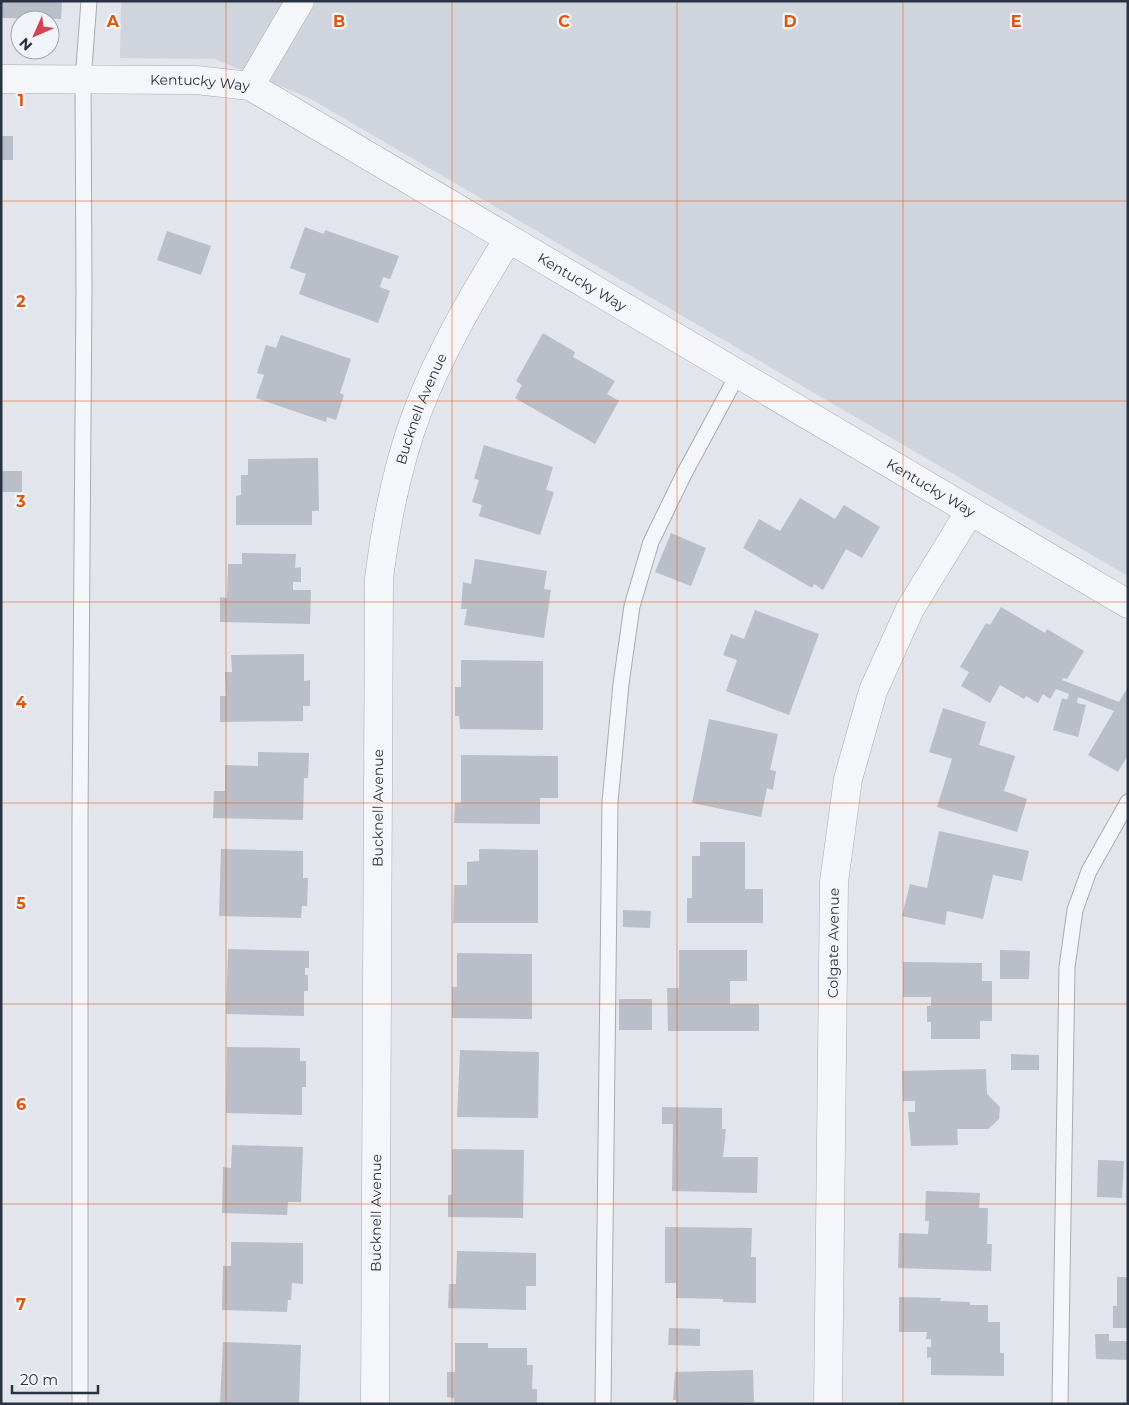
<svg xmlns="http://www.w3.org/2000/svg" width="1129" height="1405" viewBox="0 0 1129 1405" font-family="Montserrat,sans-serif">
<rect width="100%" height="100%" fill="#e2e5eb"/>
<!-- built -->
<polygon fill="#d0d4dd" points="121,1 1128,1 1128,576 309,98 215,59 120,58"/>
<!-- building -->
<g fill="#b9bec8">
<polygon points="1,1 62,1 61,19 1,18"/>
<rect x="1" y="136" width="12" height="24"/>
<polygon points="305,227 324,234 325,230 399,256 390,279 383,277 380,287 390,291 378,323 299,294 306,274 290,268"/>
<polygon points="167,231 211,246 201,275 157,260"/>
<polygon points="543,333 575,352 573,357 615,381 607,394 619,401 595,444 515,398 522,385 516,381"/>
<polygon points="281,335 351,359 340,393 344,395 336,420 327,417 326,422 256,398 264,375 257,373 266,345 276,348"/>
<polygon points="484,445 553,467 546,490 554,492 540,535 479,516 482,505 472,502 479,480 474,479"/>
<polygon points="318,458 319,511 312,511 312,525 236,525 236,496 241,495 241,475 248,475 248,459"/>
<rect x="1" y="471" width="21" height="21"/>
<polygon points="800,498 835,519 844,505 880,527 862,558 846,549 823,590 814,584 812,588 743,548 759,519 780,531"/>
<polygon points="671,533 706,548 691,586 655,572"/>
<polygon points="242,553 296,554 295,568 301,567 301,582 293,582 293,590 311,590 310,624 220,622 220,597 227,598 228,564 242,564"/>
<polygon points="475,559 547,571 544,589 551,590 544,638 464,625 467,609 461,609 463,582 471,584"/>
<polygon points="1001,607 1045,633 1047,629 1084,651 1067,679 1063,678 1062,680 1119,702 1128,687 1128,755 1118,772 1088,755 1114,711 1078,697 1077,703 1086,705 1078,737 1053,730 1062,698 1067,700 1069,694 1056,689 1050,699 1043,694 1038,703 1026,696 1024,699 1000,685 990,703 961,686 969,672 960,667 986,623 990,625"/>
<polygon points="755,610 819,634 789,715 726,691 737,660 723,655 731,634 744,639"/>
<polygon points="304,654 304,681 310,680 310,706 303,706 303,721 220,722 220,696 226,696 225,672 232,672 231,655"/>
<polygon points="461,660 543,661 543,730 460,729 459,716 455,716 455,687 461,687"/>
<polygon points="943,708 986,722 979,745 1015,756 1004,791 1027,799 1017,832 937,807 952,759 929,752"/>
<polygon points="709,719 778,734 770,770 776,771 773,790 767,788 761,817 692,803"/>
<polygon points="258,752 309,753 308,778 304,778 303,820 213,818 214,791 225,791 225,765 258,766"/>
<polygon points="461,755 558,756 558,798 540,798 540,824 454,823 455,803 461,803"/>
<polygon points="939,831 1029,851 1022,881 993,875 983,919 947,911 945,925 902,916 910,884 927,888"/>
<polygon points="700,842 745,842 745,889 763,889 763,923 687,923 687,898 692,898 692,856 700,856"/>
<polygon points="221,849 303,851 303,878 308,878 307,906 302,906 301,918 219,916"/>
<polygon points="479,849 538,850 538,923 453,923 454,885 467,885 467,862 479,861"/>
<polygon points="623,910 651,911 650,928 623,927"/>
<polygon points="228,949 309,951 309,968 305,968 305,975 308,975 308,991 304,991 304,1016 226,1014"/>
<polygon points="679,950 747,950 747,981 730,981 730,1004 759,1004 759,1031 668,1031 667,988 679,988"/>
<polygon points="1000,950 1030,951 1029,979 1000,979"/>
<polygon points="457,953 532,954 532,1019 452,1018 452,987 457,987"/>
<polygon points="903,962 982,963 982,981 992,981 992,1021 980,1021 980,1039 931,1039 931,1022 927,1022 927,1006 931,1006 931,997 903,997"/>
<rect x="619" y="999" width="33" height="31"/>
<polygon points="227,1047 300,1048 300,1061 306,1061 306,1087 302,1087 302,1115 226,1113"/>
<polygon points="460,1050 539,1052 538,1118 457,1117"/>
<polygon points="1011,1054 1039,1055 1039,1070 1011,1070"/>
<polygon points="986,1069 987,1094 1000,1107 999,1119 988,1129 957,1129 958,1145 911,1146 908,1112 915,1112 915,1101 903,1101 902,1071"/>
<polygon points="662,1107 722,1108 722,1129 726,1129 723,1157 758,1157 757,1193 672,1191 673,1124 662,1124"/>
<polygon points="232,1145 303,1147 301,1202 288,1202 287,1215 222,1213 223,1167 231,1168"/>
<polygon points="452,1149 524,1150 523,1218 448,1217 448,1195 452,1195"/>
<polygon points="1098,1160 1124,1161 1122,1198 1097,1197"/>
<polygon points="926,1191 980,1193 979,1208 988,1208 987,1244 992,1244 991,1271 898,1268 899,1233 928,1234 929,1221 925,1221"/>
<polygon points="665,1227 752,1228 751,1257 756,1257 756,1303 723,1302 723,1299 676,1298 676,1283 665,1283"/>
<polygon points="231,1242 303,1243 303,1284 292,1283 291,1300 288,1300 287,1312 222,1310 223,1266 231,1266"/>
<polygon points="457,1251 536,1253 536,1286 526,1286 526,1310 448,1308 449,1284 456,1284"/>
<polygon points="1117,1277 1128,1277 1128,1328 1113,1328 1113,1306 1117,1306"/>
<polygon points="899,1297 941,1298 940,1301 970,1302 970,1305 988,1305 988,1322 1000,1322 1000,1353 1004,1353 1004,1376 931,1375 931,1357 927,1358 927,1347 931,1347 931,1339 926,1339 927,1332 899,1332"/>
<polygon points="669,1328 700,1329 700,1346 668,1345"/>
<polygon points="1095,1334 1109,1334 1109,1341 1128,1341 1128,1360 1096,1359"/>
<polygon points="223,1342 301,1345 299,1404 220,1404"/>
<polygon points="455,1343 488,1343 488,1348 527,1348 527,1365 533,1365 532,1389 537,1389 537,1404 454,1404 454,1398 447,1397 447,1372 455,1372"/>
<polygon points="753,1370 754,1402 676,1404 676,1400 673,1400 675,1372"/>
</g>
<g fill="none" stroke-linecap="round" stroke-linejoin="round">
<!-- service casing -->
<g stroke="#a7acb5" stroke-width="17">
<g id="service">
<polyline points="80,1404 80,820 84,289 83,80 89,1"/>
<polyline points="603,1404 610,802 621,684 632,606 651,542 684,474 738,374"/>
<polyline points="1060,1404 1067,967 1075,910 1089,871 1128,802"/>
</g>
</g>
<!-- minor casing -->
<g stroke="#a7acb5" stroke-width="29">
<g id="minor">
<path id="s1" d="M 1,79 L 196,80 L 250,86 L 1128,604"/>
<polyline points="250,86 300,1"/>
<path id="s2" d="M 375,1404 L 379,579 C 386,522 397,465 418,410 C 441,350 475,293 508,239"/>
<path id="s3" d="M 828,1404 L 834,882 L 848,779 L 873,691 L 910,609 L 970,511"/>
</g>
</g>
<!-- service -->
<use href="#service" stroke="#f5f6f9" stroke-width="15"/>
<!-- minor -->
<use href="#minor" stroke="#f5f6f9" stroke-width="28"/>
</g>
<!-- grid -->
<path fill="none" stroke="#de570f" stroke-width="1" stroke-opacity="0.55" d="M 226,1 L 226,1404M 452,1 L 452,1404M 677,1 L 677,1404M 903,1 L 903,1404M 1,201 L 1128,201M 1,401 L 1128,401M 1,602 L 1128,602M 1,803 L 1128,803M 1,1004 L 1128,1004M 1,1204 L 1128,1204"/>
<g text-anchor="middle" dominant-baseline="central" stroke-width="4.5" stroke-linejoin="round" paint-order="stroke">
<!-- street labels -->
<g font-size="14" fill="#293243" stroke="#f1f4f8">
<text stroke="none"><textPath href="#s1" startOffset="199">Kentucky Way</textPath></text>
<text stroke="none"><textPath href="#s1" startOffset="635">Kentucky Way</textPath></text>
<text stroke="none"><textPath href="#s2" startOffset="1001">Bucknell Avenue</textPath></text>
<text stroke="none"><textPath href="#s1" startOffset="1040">Kentucky Way</textPath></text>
<text stroke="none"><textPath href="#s2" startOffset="596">Bucknell Avenue</textPath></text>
<text stroke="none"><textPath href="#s3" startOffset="461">Colgate Avenue</textPath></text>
<text stroke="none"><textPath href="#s2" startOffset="191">Bucknell Avenue</textPath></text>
</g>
</g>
<g font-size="16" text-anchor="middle" font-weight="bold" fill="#de570f" stroke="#f1f4f8" stroke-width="4.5" stroke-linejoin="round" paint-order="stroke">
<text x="113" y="27">A</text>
<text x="339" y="27">B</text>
<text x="564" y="27">C</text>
<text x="790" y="27">D</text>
<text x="1016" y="27">E</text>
<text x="21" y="106">1</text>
<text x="21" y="307">2</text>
<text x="21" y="507">3</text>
<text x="21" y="708">4</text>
<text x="21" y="909">5</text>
<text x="21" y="1110">6</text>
<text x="21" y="1310">7</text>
</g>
<!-- border -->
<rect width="1129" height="1405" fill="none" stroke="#293243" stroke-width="5"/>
<!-- north arrow -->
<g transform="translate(35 35) rotate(225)"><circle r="24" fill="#f1f4f8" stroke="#a1a6b0"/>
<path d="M0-4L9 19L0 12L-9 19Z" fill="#d34358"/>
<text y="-8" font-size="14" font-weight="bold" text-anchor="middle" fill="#293243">N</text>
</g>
<!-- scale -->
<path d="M12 1385v8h86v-8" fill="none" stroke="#293243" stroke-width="2.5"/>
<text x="20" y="1385" font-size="15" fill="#293243" stroke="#f1f4f8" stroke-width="4" paint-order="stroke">20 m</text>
</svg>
